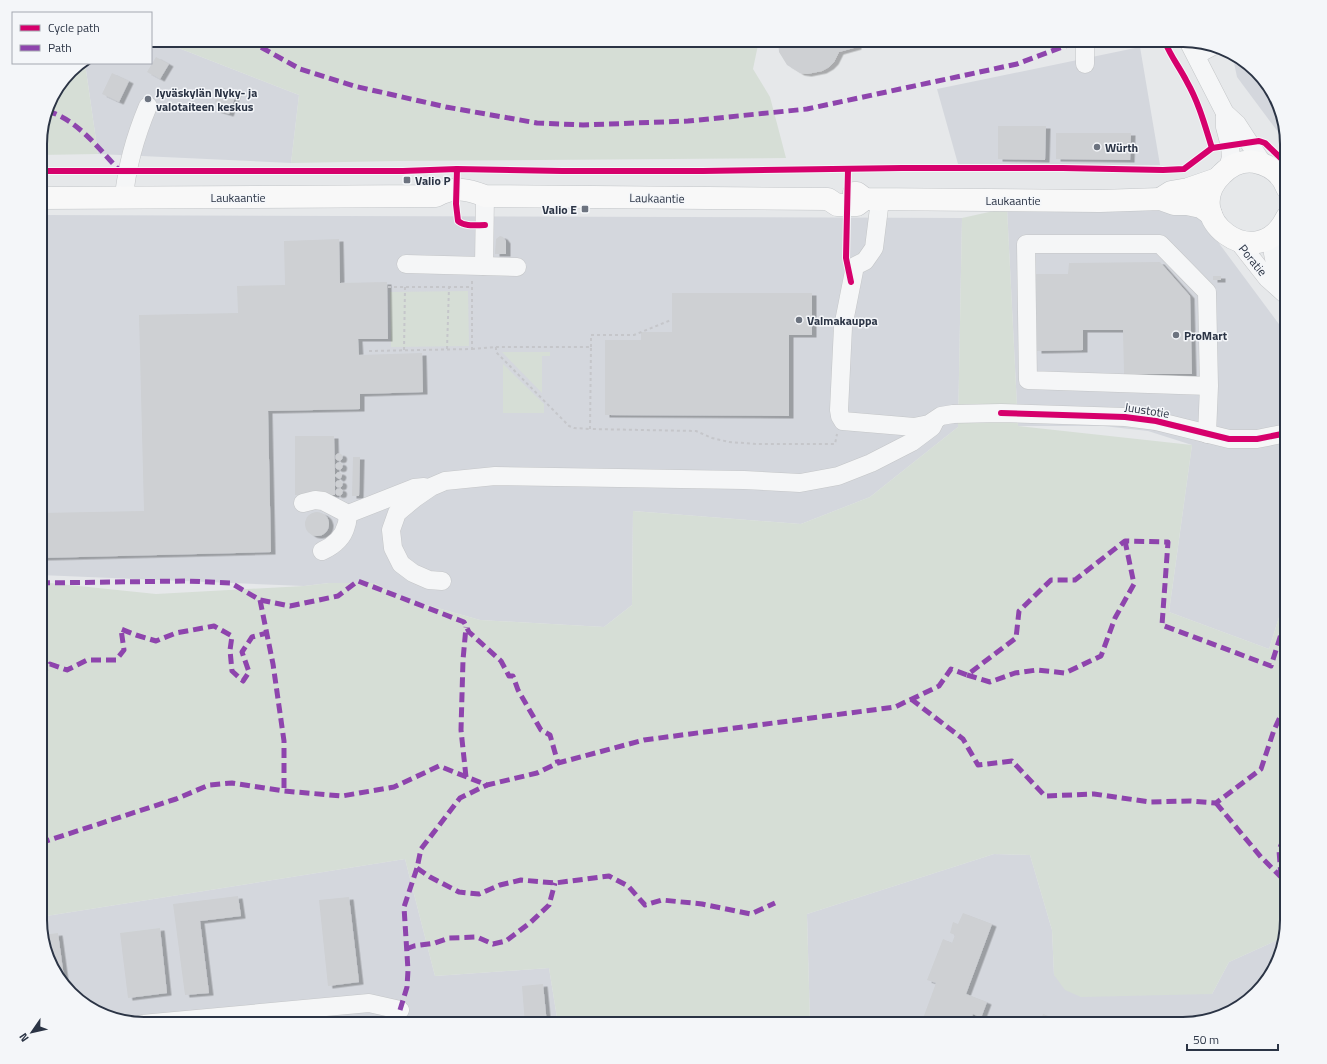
<svg xmlns="http://www.w3.org/2000/svg" width="1327" height="1064" viewBox="0 0 1327 1064" font-family="'Titillium Web',sans-serif">
<defs>
<filter id="shadow"><feDropShadow dx="4.5" dy="2.5" stdDeviation="0" flood-color="#0004"/></filter>
</defs>
<rect width="100%" height="100%" fill="#e6e8ea"/>
<!-- built -->
<g fill="#d4d7dd">
<polygon points="151,40 158,40 299,95 291,163 98,154 85,63 151,63"/>
<polygon points="1140,47 1160,165 958,164 937,89"/>
<polygon points="1232,53 1251,66 1276,98 1287,144 1237,77"/>
<polygon points="1007,208 1092,210 1180,210 1201,219 1287,335 1287,592 1269,649 1169,612 1192,445 1148,431 1103,426 1018,426"/>
<polygon points="40,215 962,218 958,427 870,497 801,524 633,511 632,605 604,627 480,620 402,598 374,583 329,583 304,586 40,575"/>
<polygon points="994,854 1030,855 1052,930 1054,975 1212,994 1229,962 1284,937 1279,960 1261,988 1229,1013 1183,1024 810,1024 807,914"/>
<polygon points="405,859 435,976 549,968 558,1024 144,1024 104,1016 76,998 51,966 40,927 40,917"/>
</g>
<!-- green -->
<g fill="#d6ded6">
<polygon points="158,40 759,40 753,69 770,97 786,158 398,161 291,163 299,95"/>
<polygon points="80,63 85,63 98,154 40,155 40,137 51,98 75,66"/>
<polygon points="1007,208 1018,426 1192,445 1169,612 1269,649 1287,592 1287,920 1284,937 1229,962 1212,994 1081,997 1065,990 1054,975 1052,930 1030,855 994,854 807,914 810,1024 558,1024 549,968 435,976 405,859 40,917 40,582 156,594 304,586 329,583 374,583 402,598 480,620 604,627 632,605 633,511 801,524 870,497 958,427 962,218"/>
<path d="M 1287,239 L 1287,271 C 1280,261 1279,248 1287,239 Z"/>
<polygon points="468,291 469,346 391,347 390,292"/>
<polygon points="502,352 550,352 550,356 542,356 542,393"/>
<polygon points="503,364 544,404 544,413 503,413"/>
</g>
<!-- building -->
<g fill="#ced0d3" filter="url(#shadow)">
<polygon points="778,40 856,40 857,47 839,52 834,62 829,67 822,71 807,74 800,73 787,65 779,52"/>
<polygon points="156,57 169,64 160,79 147,72"/>
<polygon points="112,73 129,81 119,102 102,94"/>
<polygon points="224,88 237,92 229,114 216,110 218,104 215,102 218,91 222,93"/>
<polygon points="998,126 1046,126 1045,160 998,159"/>
<polygon points="1056,133 1131,133 1130,160 1056,159"/>
<polygon points="500,236 503,237 506,241 506,254 495,254 496,239"/>
<polygon points="339,239 340,283 387,282 388,339 358,339 359,355 422,353 423,392 360,394 360,409 268,411 271,552 40,558 40,513 144,511 139,315 238,313 237,286 285,285 284,241"/>
<polygon points="1160,262 1190,296 1192,374 1124,374 1123,330 1083,330 1083,350 1037,351 1036,274 1068,274 1069,263"/>
<rect x="1213" y="276" width="8" height="4"/>
<polygon points="672,293 812,293 812,335 789,335 789,416 605,415 605,340 641,340 641,332 672,332"/>
<polygon points="295,436 334,436 335,475 338,472 341,473 342,475 341,478 339,479 335,476 335,495 295,495"/>
<circle cx="339" cy="457" r="3.5"/>
<polygon points="353,457 360,457 359,496 352,496"/>
<circle cx="339" cy="466" r="3.5"/>
<circle cx="339" cy="484" r="3.5"/>
<circle cx="339" cy="492" r="3.5"/>
<circle cx="317" cy="524" r="12"/>
<polygon points="238,896 241,916 200,921 209,993 185,995 173,904"/>
<polygon points="349,897 359,982 328,986 319,900"/>
<polygon points="963,913 992,924 966,994 987,1002 981,1018 973,1014 969,1024 921,1024 936,983 927,980 943,939 952,943 955,935 950,933 953,922 958,924"/>
<polygon points="160,928 167,993 128,998 120,933"/>
<polygon points="58,933 65,985 51,966 42,935"/>
<polygon points="543,984 547,1024 525,1024 522,986"/>
<polygon points="1043,1014 1070,1024 1039,1024"/>
</g>
<g fill="none" stroke-linecap="round" stroke-linejoin="round">
<!-- minor casing -->
<g stroke="#c4c6c8" stroke-width="19">
<g id="minor">
<polyline points="1188,41 1225,113 1237,124 1263,164"/>
<polyline points="1196,55 1213,46"/>
<polyline points="1085,64 1085,40"/>
<polyline points="1225,113 1225,127 1230,146 1231,157 1228,168"/>
<path d="M 124,197 C 127,164 135,137 148,106"/>
<polyline points="880,200 874,248 865,261 855,266 843,327 839,410 840,416 843,421 914,427 929,424 941,416 953,414 1001,413 1125,417 1156,421 1229,439 1257,439 1287,433"/>
<path d="M 1271,237 C 1272,257 1277,273 1285,292"/>
<polyline points="1238,241 1267,278 1286,295"/>
<polyline points="406,264 517,267"/>
<polyline points="484,266 485,196"/>
<polyline points="1207,434 1209,386 1207,292 1160,244 1026,244 1028,380 1209,386"/>
<polyline points="303,503 315,500 323,501 348,514 414,488 424,487"/>
<path d="M 322,551 C 333,546 343,538 346,526 C 348,522 347,518 348,514"/>
<polyline points="442,581 429,580 413,573 401,564 393,548 391,530 397,513 415,498 431,487 445,481 495,476 744,480 800,483 838,476 871,463 912,442 932,427 934,423"/>
<polyline points="142,1024 369,1003 400,1010"/>
</g>
</g>
<!-- major casing -->
<g stroke="#c2c5c8" stroke-width="23">
<g id="major">
<polyline points="854,193 857,193 865,199 1100,201 1160,199 1174,204 1187,204 1201,207 1211,214"/>
<path d="M 40,198 L 436,196 C 454,186 467,189 485,196 L 828,199 L 837,205 L 857,205 L 865,199"/>
<polyline points="1160,199 1171,192 1188,189 1217,179"/>
<path d="M 1287,217 C 1258,278 1177,217 1222,174 C 1231,165 1243,160 1255,162 C 1270,165 1282,174 1287,188"/>
</g>
</g>
<!-- path -->
<g stroke="#c5c6ca" stroke-width="2" stroke-dasharray="3 3" stroke-linecap="butt">
<polyline points="388,287 472,287"/>
<polyline points="496,347 496,352 569,426 574,428 590,429"/>
<polyline points="591,347 591,335 634,335 671,320"/>
<polyline points="447,349 449,287"/>
<polyline points="472,349 496,347 591,347 590,429 696,431 712,438 729,442 757,444 835,444 837,434"/>
<polyline points="404,350 405,287"/>
<polyline points="369,351 472,349 472,280"/>
</g>
<!-- minor -->
<use href="#minor" stroke="#f5f6f7" stroke-width="18"/>
<!-- major -->
<use href="#major" stroke="#f8f8f8" stroke-width="22"/>
<!-- quiet -->
<g stroke="#8e44ad" stroke-width="5" stroke-dasharray="10 5" stroke-linecap="butt">
<polyline points="248,40 300,69 354,86 446,107 537,123 583,125 688,121 807,109 1017,64 1081,40"/>
<path d="M 47,111 C 77,119 99,149 120,171"/>
<polyline points="40,583 187,581 231,583 260,600 290,606 338,596 358,581 464,622 469,632 501,661 509,676 513,676 518,690 541,730 550,735 558,763"/>
<polyline points="260,600 273,664 284,741 284,791"/>
<polyline points="967,675 990,682 1015,673 1037,670 1065,673 1101,656 1115,618 1134,584 1125,541"/>
<polyline points="40,676 50,664 67,670 87,660 116,660 124,650 121,629 136,635 156,641 176,633 214,626 232,636 230,650 232,671 243,681 249,672 242,652 252,637 267,633"/>
<polyline points="911,699 963,739 978,765 1012,761 1045,796 1094,794 1150,802 1190,801 1216,803 1261,769 1274,730 1287,702"/>
<polyline points="466,777 461,730 463,660 466,627"/>
<polyline points="40,784 44,801 45,842"/>
<polyline points="1216,803 1261,857 1281,877 1287,878"/>
<polyline points="40,843 176,799 209,785 232,783 284,791 342,796 394,787 439,766 487,785 537,773 558,763 644,740 895,707 939,686 951,669 967,675 1016,638 1019,611 1051,580 1075,580 1125,541 1168,542 1162,625 1271,666 1287,615"/>
<polyline points="417,868 430,877 459,892 479,894 500,885 521,880 555,883 609,876 628,886 645,905 662,900 702,904 751,914 775,903"/>
<polyline points="1281,877 1279,850 1287,831"/>
<polyline points="406,949 414,946 435,943 449,938 477,937 493,944 506,941 531,922 549,905 555,883"/>
<polyline points="400,1010 407,987 408,970 404,907 417,868 421,849 460,798 487,785"/>
</g>
<!-- cycleway casing -->
<g stroke="#f4f6f9" stroke-width="8">
<g id="cycleway">
<path d="M 1166,40 L 1165,42 C 1171,57 1180,68 1187,82 C 1199,103 1205,126 1212,148"/>
<path d="M 457,169 L 456,204 L 458,221 C 465,227 476,225 485,225"/>
<polyline points="848,169 846,258 851,282"/>
<polyline points="40,171 403,171 457,169 562,171 703,171 902,168 1063,168 1163,170 1184,169 1212,148 1259,141 1265,143 1287,164"/>
<polyline points="1001,413 1125,417 1156,421 1229,439 1257,439 1287,433"/>
</g>
</g>
<!-- cycleway -->
<use href="#cycleway" stroke="#d6006c" stroke-width="6"/>
</g>
<!-- markers -->
<g fill="#6c737f" stroke="#f4f6f9" stroke-width="1.5">
<circle cx="148" cy="99" r="4"/>
<circle cx="1097" cy="147" r="4"/>
<rect x="403" y="176" width="8" height="8" rx="2"/>
<rect x="581" y="205" width="8" height="8" rx="2"/>
<circle cx="799" cy="320" r="4"/>
<circle cx="1176" cy="335" r="4"/>
</g>
<g text-anchor="middle" dominant-baseline="central" stroke-width="3" stroke-linejoin="round" paint-order="stroke">
<!-- poi labels -->
<g font-size="12" font-weight="bold" fill="#2b3445" stroke="#f4f6f9" text-anchor="start">
<text x="156" y="92">Jyväskylän Nyky- ja<tspan x="156" dy="14">valotaiteen keskus</tspan></text>
<text x="1105" y="147">Würth</text>
<text x="415" y="180">Valio P</text>
<text x="577" y="209" text-anchor="end">Valio E</text>
<text x="807" y="320">Valmakauppa</text>
<text x="1184" y="335">ProMart</text>
</g>
<!-- street labels -->
<g font-size="12" fill="#2b3445" stroke="#f4f6f9">
<text x="238" y="197">Laukaantie</text>
<text transform="translate(657 198) rotate(1)">Laukaantie</text>
<text x="1013" y="200">Laukaantie</text>
<text transform="translate(1253 260) rotate(51)">Poratie</text>
<text transform="translate(1147 410) rotate(9)">Juustotie</text>
</g>
</g>
<!-- crop -->
<path d="M0 0H1327V1064H0ZM144 47H1183A97 97 0 0 1 1280 144V920A97 97 0 0 1 1183 1017H144A97 97 0 0 1 47 920V144A97 97 0 0 1 144 47Z" fill="#f4f6f9" fill-rule="evenodd"/>
<path fill="none" stroke="#2b3445" stroke-width="2" d="M144 47H1183A97 97 0 0 1 1280 144V920A97 97 0 0 1 1183 1017H144A97 97 0 0 1 47 920V144A97 97 0 0 1 144 47Z"/>
<!-- legend -->
<rect x="12" y="12" width="140" height="52" fill="#f4f6f9" stroke="#a4a8b1"/>
<rect x="20" y="25" width="20" height="6" fill="#d6006c" stroke="#a4a8b1"/>
<text x="48" y="32" font-size="12" fill="#2b3445">Cycle path</text>
<rect x="20" y="45" width="20" height="6" fill="#8e44ad" stroke="#a4a8b1"/>
<text x="48" y="52" font-size="12" fill="#2b3445">Path</text>
<!-- north arrow -->
<g transform="translate(32 1032) rotate(236)" stroke="#f4f6f9" stroke-width="3" paint-order="stroke">
<path d="M0-3L7 15L0 10L-7 15Z" fill="#2b3445"/>
<text y="-6" font-size="11" font-weight="bold" text-anchor="middle" fill="#2b3445">N</text>
</g>
<!-- scale -->
<path d="M1187 1044v6h91v-6" fill="none" stroke="#2b3445" stroke-width="2"/>
<text x="1193" y="1044" font-size="12" fill="#2b3445" stroke="#f4f6f9" stroke-width="3" paint-order="stroke">50 m</text>
</svg>
